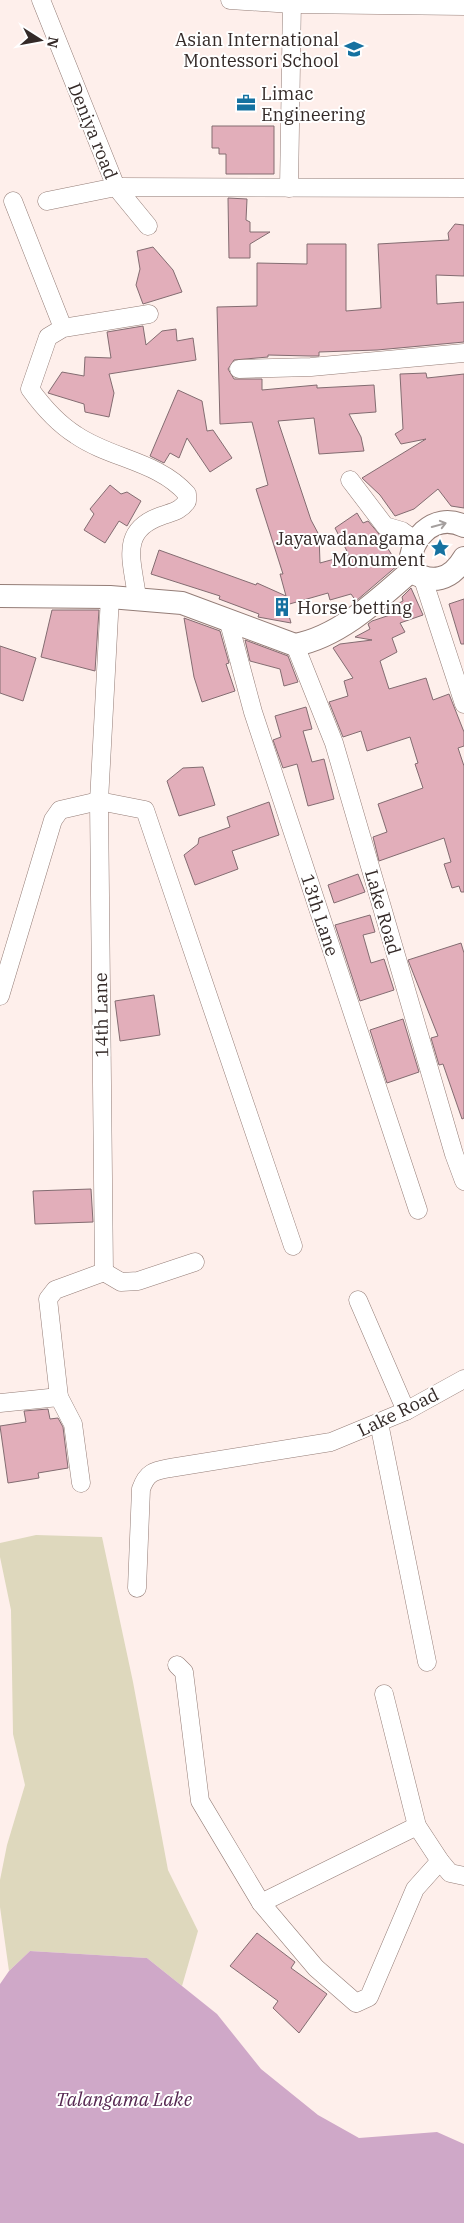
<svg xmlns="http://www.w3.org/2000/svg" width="464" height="2223" viewBox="0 0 464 2223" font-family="'IBM Plex Serif',serif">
<rect width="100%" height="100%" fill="#feefeb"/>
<!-- green -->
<polygon fill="#ded8bd" points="36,1535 102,1537 133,1682 168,1870 198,1931 182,1986 147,1958 30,1951 9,1971 0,1907 0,1880 7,1845 25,1785 13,1734 11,1610 0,1557 0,1543"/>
<!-- water -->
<polygon fill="#cfa8c8" points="30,1951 147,1958 217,2014 261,2069 318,2115 359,2138 437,2132 464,2144 464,2223 0,2223 0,1984 9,1971"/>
<!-- building -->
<g fill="#e2aeba" stroke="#836c71">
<polygon points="212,126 274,126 274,174 226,174 226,154 219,154 219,148 212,148"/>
<polygon points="228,198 247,199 246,220 250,222 250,232 270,232 250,244 250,258 229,258"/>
<polygon points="455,224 464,225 464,276 436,275 437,304 464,302 464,342 377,350 319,352 319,356 310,356 268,355 268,357 234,360 228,369 234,379 262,379 262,390 317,385 317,388 374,385 376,412 349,414 361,437 364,451 319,454 314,418 278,421 311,520 319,535 320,563 349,555 335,528 357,513 363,523 368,521 379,534 398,565 356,601 351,594 330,600 328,593 286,605 291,623 258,617 259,614 219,599 220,596 151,574 159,550 256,585 257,583 286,596 280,574 283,574 256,489 268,485 252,422 220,424 217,307 257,306 257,263 307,264 307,244 346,244 346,311 381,308 378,244 449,240 448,233"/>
<polygon points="153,247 173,270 182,292 143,304 136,285 140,269 137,251"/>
<polygon points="143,326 146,345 162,331 176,329 177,341 193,338 196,360 109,374 114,393 109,417 85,412 84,404 48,393 62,372 84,376 85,357 111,358 107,332"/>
<polygon points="426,373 427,378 464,374 464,508 451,506 438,489 414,509 395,516 380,495 362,478 426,439 401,444 395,434 403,429 400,374"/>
<polygon points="178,390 202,401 207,431 213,430 232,458 210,472 187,438 179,458 170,453 164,463 150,456"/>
<polygon points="110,485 121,494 127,492 141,501 127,526 119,521 105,543 84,530 94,514 90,509"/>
<polygon points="411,588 423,615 400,623 405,632 392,638 397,652 380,661 389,689 426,678 433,700 449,694 464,732 464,746 458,748 464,766 464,892 461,892 459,886 452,888 444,864 451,862 444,838 379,861 373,837 387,832 378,804 423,788 415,764 418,763 410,737 367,751 361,731 343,737 329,702 348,696 344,681 353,678 333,648 340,644 372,640 355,637 370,629 368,624 372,621 396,613 393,606 403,601 402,597"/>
<polygon points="464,599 464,644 461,644 449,604"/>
<polygon points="52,610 99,610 95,671 41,657"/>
<polygon points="184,618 220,631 229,663 226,664 235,691 202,702 194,677"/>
<polygon points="245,640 288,656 298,682 284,686 280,669 250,661"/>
<polygon points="0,646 36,658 23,701 0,693"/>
<polygon points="306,707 312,729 303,731 312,762 324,759 334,799 308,806 297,764 283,768 273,740 281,737 275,716"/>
<polygon points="203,767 215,805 179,816 167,781 183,768"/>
<polygon points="269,802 279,835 232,851 238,869 195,885 184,855 198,844 199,838 230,827 227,817"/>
<polygon points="358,874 365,892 334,903 328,885"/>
<polygon points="370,915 375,932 363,935 371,963 384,959 394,990 360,1001 335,925"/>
<polygon points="461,943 464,953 464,1118 462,1119 443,1064 439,1065 431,1038 438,1036 408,960"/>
<polygon points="154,995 160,1035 120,1041 115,1001"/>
<polygon points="403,1019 419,1072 387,1083 370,1030"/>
<polygon points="91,1189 93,1222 35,1224 33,1191"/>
<polygon points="48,1409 50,1419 58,1418 63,1427 68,1468 38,1473 39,1478 8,1483 0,1426 26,1422 24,1411"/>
<polygon points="257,1933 295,1962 291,1968 327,1994 299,2033 273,2008 278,2001 230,1966"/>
</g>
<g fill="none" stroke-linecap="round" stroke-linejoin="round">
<!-- minor casing -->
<g stroke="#947d77" stroke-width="19">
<g id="minor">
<polyline points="41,0 116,187 148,226"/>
<polyline points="230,0 292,4 464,6"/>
<polyline points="289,188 292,0"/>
<polyline points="13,201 63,328"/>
<polyline points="47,201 116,187 464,188"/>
<polyline points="239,369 311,367 464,353"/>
<polyline points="350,480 385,526 402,531 416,541"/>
<polyline points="423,579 464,704"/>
<path d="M 137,598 C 133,562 118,531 161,516 C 172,512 181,511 187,501 L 187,494 C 158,461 111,459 76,435 C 57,423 43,407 30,389 L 48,337 L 63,328 L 149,314"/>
<polyline points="228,619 253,712 418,1210"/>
<polyline points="295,645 334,743 454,1154 464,1181"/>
<polyline points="0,996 53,820 60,810 99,801 145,810 293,1246"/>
<polyline points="104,1272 121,1282 138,1281 195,1262"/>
<polyline points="358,1300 406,1411"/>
<polyline points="0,1403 59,1397"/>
<polyline points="379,1423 427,1662"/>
<polyline points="81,1483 73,1424 59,1397 48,1299 55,1290 104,1272 99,801 110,597"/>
<path d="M 137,1588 L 141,1489 C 147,1472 154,1471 170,1468 L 331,1442 L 406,1411 L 464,1379"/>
<polyline points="177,1665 184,1672 200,1801 261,1903 316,1968 356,2003 369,1997 415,1889 440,1861"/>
<polyline points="384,1694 417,1826 440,1861 450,1873 464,1876"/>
<polyline points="261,1903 417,1826"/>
</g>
</g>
<!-- tertiary casing -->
<g stroke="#947d77" stroke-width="24">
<g id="tertiary">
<path d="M 411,571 C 406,541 433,511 464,526"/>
<path d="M 411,571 C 432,585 451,580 464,558"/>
<path d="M 0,596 L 110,597 L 182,603 L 295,645 C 339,637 378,600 411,571"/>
</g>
</g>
<!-- minor -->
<use href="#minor" stroke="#fff" stroke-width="18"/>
<!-- tertiary -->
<use href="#tertiary" stroke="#fff" stroke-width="22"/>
</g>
<!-- one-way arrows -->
<defs><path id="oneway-shaft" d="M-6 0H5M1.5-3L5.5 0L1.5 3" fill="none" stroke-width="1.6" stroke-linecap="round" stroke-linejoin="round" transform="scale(1.25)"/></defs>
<use stroke="#a49f9e" href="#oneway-shaft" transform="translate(439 525) rotate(-15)"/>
<!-- icons -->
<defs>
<g id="school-bare" transform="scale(1.5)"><path d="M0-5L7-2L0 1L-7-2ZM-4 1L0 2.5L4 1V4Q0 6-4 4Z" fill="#1571a0" stroke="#fff" stroke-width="2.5" paint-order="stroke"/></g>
<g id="office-bare" transform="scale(1.5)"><path d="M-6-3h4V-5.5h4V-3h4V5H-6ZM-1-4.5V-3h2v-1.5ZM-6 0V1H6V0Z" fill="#1571a0" stroke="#fff" stroke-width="2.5" paint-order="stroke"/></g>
<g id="sight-bare" transform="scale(1.5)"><path d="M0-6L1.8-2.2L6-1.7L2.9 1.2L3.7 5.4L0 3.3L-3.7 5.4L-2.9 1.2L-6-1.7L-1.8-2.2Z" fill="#1571a0" stroke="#fff" stroke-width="2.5" paint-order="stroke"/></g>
<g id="building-bare" transform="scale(1.5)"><path d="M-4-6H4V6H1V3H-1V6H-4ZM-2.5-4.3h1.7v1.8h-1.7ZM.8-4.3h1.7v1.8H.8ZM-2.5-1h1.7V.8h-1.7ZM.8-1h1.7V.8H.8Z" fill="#1571a0" stroke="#fff" stroke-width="2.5" paint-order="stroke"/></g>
</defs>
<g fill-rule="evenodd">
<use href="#school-bare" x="354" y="49"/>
<use href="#office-bare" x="246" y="103"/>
<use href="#sight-bare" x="440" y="548"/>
<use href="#building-bare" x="282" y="607"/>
</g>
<g text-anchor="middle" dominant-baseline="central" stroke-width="4" stroke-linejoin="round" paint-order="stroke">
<!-- poi labels -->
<g font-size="18" fill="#342a28" stroke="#fff" text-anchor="end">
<text x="339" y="39">Asian International<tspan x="339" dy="21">Montessori School</tspan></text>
<text x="261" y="93" text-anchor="start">Limac<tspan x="261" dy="21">Engineering</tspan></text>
<text x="425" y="538">Jayawadanagama<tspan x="425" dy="21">Monument</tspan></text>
<text x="297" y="607" text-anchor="start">Horse betting</text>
</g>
<!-- street labels -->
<g font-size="18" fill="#342a28" stroke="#fff">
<text transform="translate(93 131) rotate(68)">Deniya road</text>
<text transform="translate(383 912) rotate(74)">Lake Road</text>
<text transform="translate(320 915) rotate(72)">13th Lane</text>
<text transform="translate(101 1015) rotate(-91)">14th Lane</text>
<text transform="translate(398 1412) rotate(-26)">Lake Road</text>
</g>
<!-- water labels -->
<g font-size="19" font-style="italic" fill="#562751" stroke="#fff">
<text x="124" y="2099">Talangama Lake</text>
</g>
</g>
<!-- north arrow -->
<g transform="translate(40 40) rotate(101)" stroke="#ffffff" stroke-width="4" paint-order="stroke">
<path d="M0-4L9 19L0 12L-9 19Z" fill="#342a28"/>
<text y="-8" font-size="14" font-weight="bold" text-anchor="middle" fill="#342a28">N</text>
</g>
</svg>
